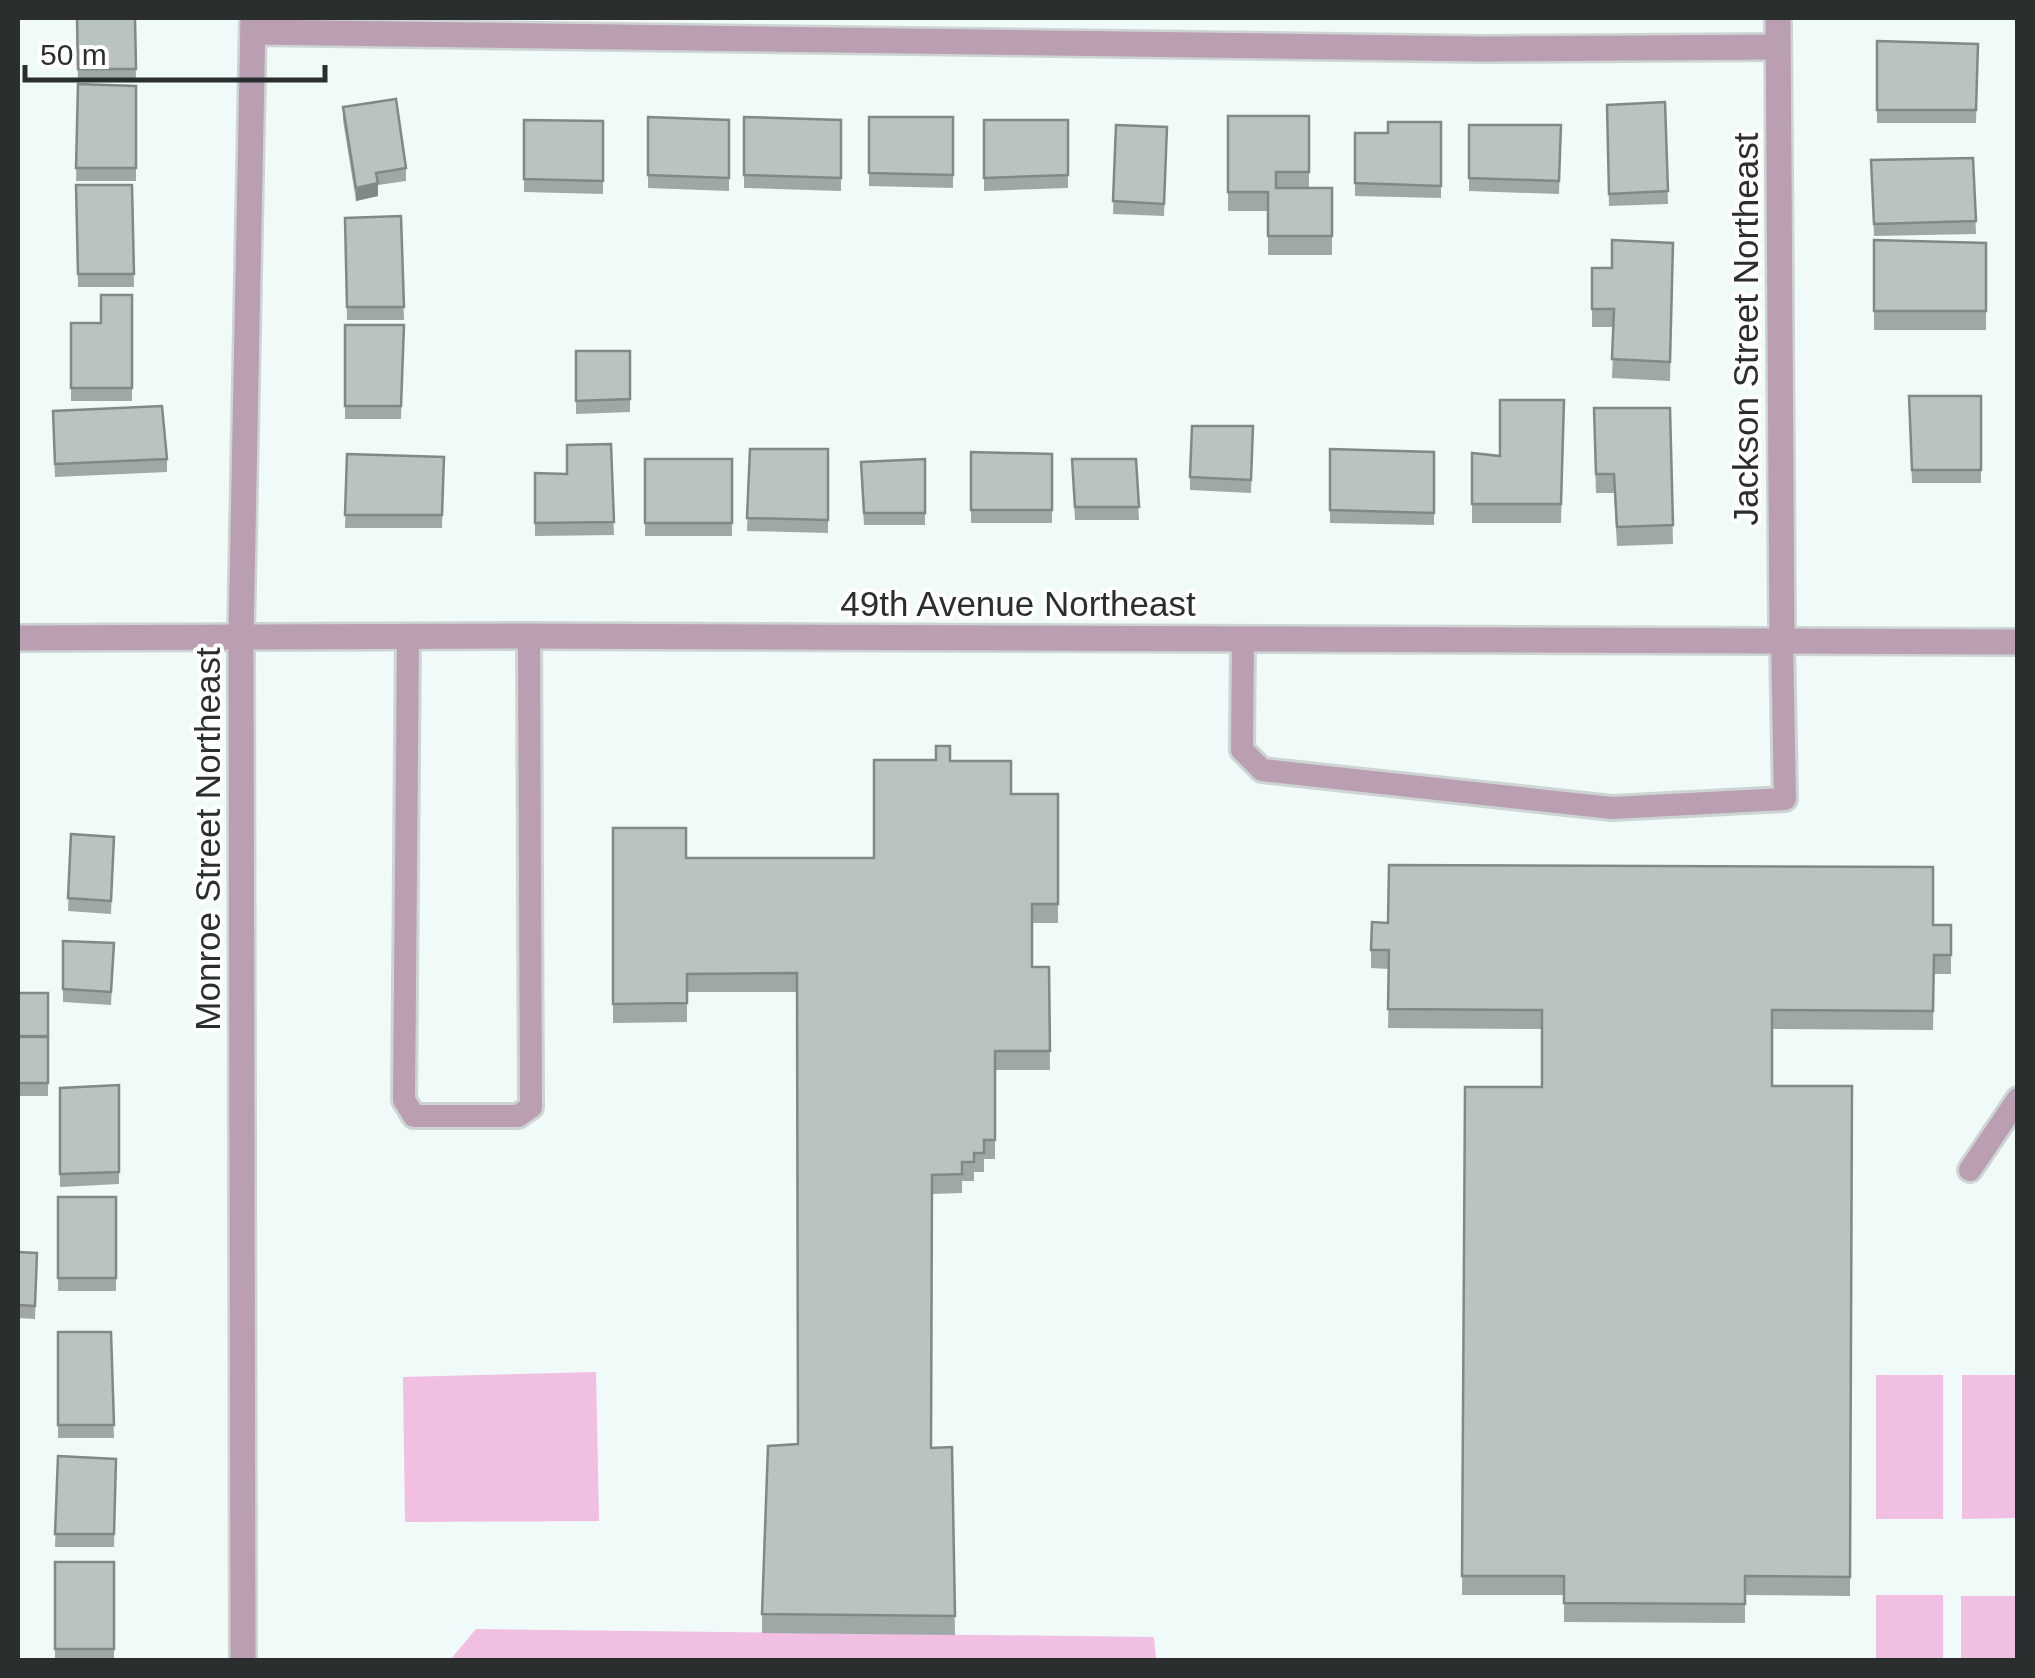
<svg xmlns="http://www.w3.org/2000/svg" width="2035" height="1678" viewBox="0 0 2035 1678" font-family="Helvetica,sans-serif">
<rect width="100%" height="100%" fill="#f0faf9"/>
<!-- green -->
<g fill="#f0bfe1">
<polygon points="596,1372 599,1521 405,1522 403,1377"/>
<rect x="1876" y="1375" width="67" height="144"/>
<polygon points="1962,1375 2017,1375 2017,1518 1962,1519"/>
<rect x="1876" y="1595" width="67" height="65"/>
<rect x="1961" y="1596" width="56" height="64"/>
<polygon points="476,1629 1154,1637 1156,1660 450,1660"/>
</g>
<g fill="none" stroke-linecap="round" stroke-linejoin="round">
<!-- service casing -->
<g stroke="#cdd5d4" stroke-width="28">
<g id="service">
<polyline points="408,636 404,1100 414,1116 518,1116 531,1107 529,636"/>
<polyline points="1243,639 1242,750 1262,770 1612,808 1785,799 1782,640"/>
<polyline points="1970,1170 2018,1099"/>
</g>
</g>
<!-- minor casing -->
<g stroke="#cdd5d4" stroke-width="30">
<g id="minor">
<polyline points="1778,18 1782,640"/>
<polyline points="253,32 1483,49 1778,47"/>
<polyline points="243,1660 241,636 253,18"/>
</g>
</g>
<!-- tertiary casing -->
<g stroke="#cdd5d4" stroke-width="30">
<polyline id="tertiary" points="18,638 529,636 2018,642"/>
</g>
<!-- service -->
<use href="#service" stroke="#ba9eb1" stroke-width="22"/>
<!-- minor -->
<use href="#minor" stroke="#ba9eb1" stroke-width="25"/>
<!-- tertiary -->
<use href="#tertiary" stroke="#ba9eb1" stroke-width="25"/>
</g>
<!-- wall -->
<g fill="#9fa8a7">
<polygon points="76,18 135,18 136,82 78,82"/>
<polygon points="1877,41 1978,44 1976,123 1877,123"/>
<polygon points="78,84 136,86 136,181 76,181"/>
<polygon points="1665,102 1668,204 1609,206 1607,105"/>
<polygon points="343,107 406,168 406,181 378,185 378,196 356,201 343,120"/>
<polygon points="1228,116 1309,116 1309,188 1332,188 1332,255 1268,255 1268,211 1228,211"/>
<polygon points="648,117 729,120 729,191 648,188"/>
<polygon points="744,117 841,120 841,191 744,188"/>
<polygon points="869,117 953,117 953,188 869,186"/>
<polygon points="524,120 603,121 603,194 524,192"/>
<polygon points="984,120 1068,120 1068,188 984,191"/>
<polygon points="1441,122 1441,198 1355,196 1355,133 1388,133"/>
<polygon points="1116,125 1167,127 1164,216 1113,214"/>
<polygon points="1469,125 1561,125 1559,194 1469,191"/>
<polygon points="1973,158 1976,234 1874,236 1871,160"/>
<polygon points="76,185 132,185 134,287 78,287"/>
<polygon points="401,216 404,320 347,320 345,218"/>
<polygon points="1874,240 1986,243 1986,330 1874,330"/>
<polygon points="1673,243 1670,381 1612,378 1614,327 1592,327 1592,268 1612,268"/>
<polygon points="132,295 132,401 71,401 71,323 101,323"/>
<polygon points="345,325 404,325 401,419 345,419"/>
<polygon points="576,351 630,351 630,412 576,414"/>
<polygon points="1909,396 1981,396 1981,483 1912,483"/>
<polygon points="1564,400 1561,523 1472,523 1472,453 1500,456"/>
<polygon points="1670,408 1673,544 1617,546 1614,493 1596,493 1594,426"/>
<polygon points="53,424 167,459 167,472 55,477"/>
<polygon points="1253,426 1251,493 1190,490 1190,477"/>
<polygon points="611,444 614,535 535,536 535,473 567,474"/>
<polygon points="750,449 828,449 828,533 747,531"/>
<polygon points="1330,449 1434,452 1434,525 1330,523"/>
<polygon points="971,452 1052,454 1052,523 971,523"/>
<polygon points="347,454 444,457 442,528 345,528"/>
<rect x="645" y="459" width="87" height="77"/>
<polygon points="925,459 925,525 864,525 861,475"/>
<polygon points="1072,459 1136,459 1139,520 1075,520"/>
<polygon points="950,761 1011,794 1058,794 1058,923 1032,923 1032,967 1049,967 1050,1070 995,1070 995,1159 984,1159 984,1172 974,1172 974,1181 962,1181 962,1193 932,1194 931,1448 952,1447 955,1635 762,1633 762,1614 798,1444 797,992 687,992 687,1022 613,1023 613,828 686,858 874,858"/>
<polygon points="71,834 114,837 111,914 68,911"/>
<polygon points="1933,925 1951,925 1951,974 1934,974 1933,1030 1772,1029 1772,1086 1852,1086 1850,1596 1745,1595 1745,1623 1564,1622 1564,1595 1462,1595 1465,1087 1542,1087 1542,1029 1388,1028 1389,969 1371,968 1371,950"/>
<polygon points="63,941 114,943 111,1005 63,1002"/>
<rect x="18" y="993" width="30" height="103"/>
<polygon points="119,1085 119,1184 60,1187 60,1088"/>
<rect x="58" y="1197" width="58" height="94"/>
<polygon points="18,1252 37,1253 35,1319 18,1318"/>
<polygon points="58,1332 111,1332 114,1438 58,1438"/>
<polygon points="58,1456 116,1459 114,1547 55,1547"/>
<rect x="55" y="1562" width="59" height="98"/>
</g>
<!-- shaded-wall -->
<polygon fill="#828888" points="378,183 378,196 356,201 356,188"/>
<!-- building -->
<g fill="#b9c3c2" stroke="#828888" stroke-width="2.5">
<polygon points="77,18 135,18 136,69 78,69"/>
<polygon points="1877,41 1978,44 1976,110 1877,110"/>
<polygon points="78,84 136,86 136,168 76,168"/>
<polygon points="396,99 406,168 376,173 378,183 356,188 343,107"/>
<polygon points="1665,102 1668,191 1609,194 1607,105"/>
<polygon points="1228,116 1309,116 1309,172 1276,172 1276,188 1332,188 1332,236 1268,236 1268,192 1228,192"/>
<polygon points="648,117 729,120 729,178 648,175"/>
<polygon points="744,117 841,120 841,178 744,175"/>
<polygon points="869,117 953,117 953,175 869,173"/>
<polygon points="524,120 603,121 603,181 524,179"/>
<polygon points="984,120 1068,120 1068,175 984,178"/>
<polygon points="1388,122 1441,122 1441,186 1355,183 1355,133 1388,133"/>
<polygon points="1116,125 1167,127 1164,204 1113,201"/>
<polygon points="1469,125 1561,125 1559,181 1469,178"/>
<polygon points="1973,158 1976,221 1874,224 1871,160"/>
<polygon points="76,185 132,185 134,274 78,274"/>
<polygon points="401,216 404,307 347,307 345,218"/>
<polygon points="1612,240 1673,243 1670,362 1612,359 1614,309 1592,309 1592,268 1612,268"/>
<polygon points="1874,240 1986,243 1986,311 1874,311"/>
<polygon points="101,295 132,295 132,388 71,388 71,323 101,323"/>
<polygon points="345,325 404,325 401,406 345,406"/>
<polygon points="576,351 630,351 630,399 576,401"/>
<polygon points="1909,396 1981,396 1981,470 1912,470"/>
<polygon points="1500,400 1564,400 1561,504 1472,504 1472,453 1500,456"/>
<polygon points="162,406 167,459 55,464 53,411"/>
<polygon points="1594,408 1670,408 1673,525 1617,527 1614,474 1596,474"/>
<polygon points="1192,426 1253,426 1251,480 1190,477"/>
<polygon points="611,444 614,522 535,523 535,473 567,474 567,445"/>
<polygon points="750,449 828,449 828,520 747,518"/>
<polygon points="1330,449 1434,452 1434,513 1330,510"/>
<polygon points="971,452 1052,454 1052,510 971,510"/>
<polygon points="347,454 444,457 442,515 345,515"/>
<rect x="645" y="459" width="87" height="64"/>
<polygon points="925,459 925,513 864,513 861,462"/>
<polygon points="1072,459 1136,459 1139,507 1075,507"/>
<polygon points="936,746 950,746 950,761 1011,761 1011,794 1058,794 1058,904 1032,904 1032,967 1049,967 1050,1051 995,1051 995,1140 984,1140 984,1153 974,1153 974,1162 962,1162 962,1174 932,1175 931,1448 952,1447 955,1616 762,1614 768,1446 798,1444 797,973 687,974 687,1003 613,1004 613,828 686,828 686,858 874,858 874,760 936,760"/>
<polygon points="71,834 114,837 111,901 68,898"/>
<polygon points="1389,865 1933,867 1933,925 1951,925 1951,955 1934,955 1933,1011 1772,1010 1772,1086 1852,1086 1850,1577 1745,1576 1745,1604 1564,1603 1564,1576 1462,1576 1465,1087 1542,1087 1542,1010 1388,1009 1389,950 1371,950 1372,922 1388,923"/>
<polygon points="63,941 114,943 111,992 63,989"/>
<rect x="18" y="993" width="30" height="43"/>
<rect x="18" y="1037" width="30" height="46"/>
<polygon points="119,1085 119,1172 60,1174 60,1088"/>
<rect x="58" y="1197" width="58" height="81"/>
<polygon points="18,1252 37,1253 35,1306 18,1305"/>
<polygon points="58,1332 111,1332 114,1425 58,1425"/>
<polygon points="58,1456 116,1459 114,1534 55,1534"/>
<rect x="55" y="1562" width="59" height="87"/>
</g>
<g text-anchor="middle" dominant-baseline="central" stroke-width="8" stroke-linejoin="round" paint-order="stroke">
<!-- street labels -->
<g font-size="35" fill="#2b2e2e" stroke="#fff">
<text transform="translate(1745 329) rotate(-90)">Jackson Street Northeast</text>
<text x="1018" y="603">49th Avenue Northeast</text>
<text transform="translate(207 839) rotate(-90)">Monroe Street Northeast</text>
</g>
</g>
<!-- border -->
<rect width="2035" height="1678" fill="none" stroke="#2b2e2e" stroke-width="40"/>
<!-- scale -->
<path d="M25 65v15h300v-15" fill="none" stroke="#2b2e2e" stroke-width="5"/>
<text x="40" y="65" font-size="30" fill="#2b2e2e" stroke="#ffffff" stroke-width="8" paint-order="stroke">50 m</text>
</svg>
